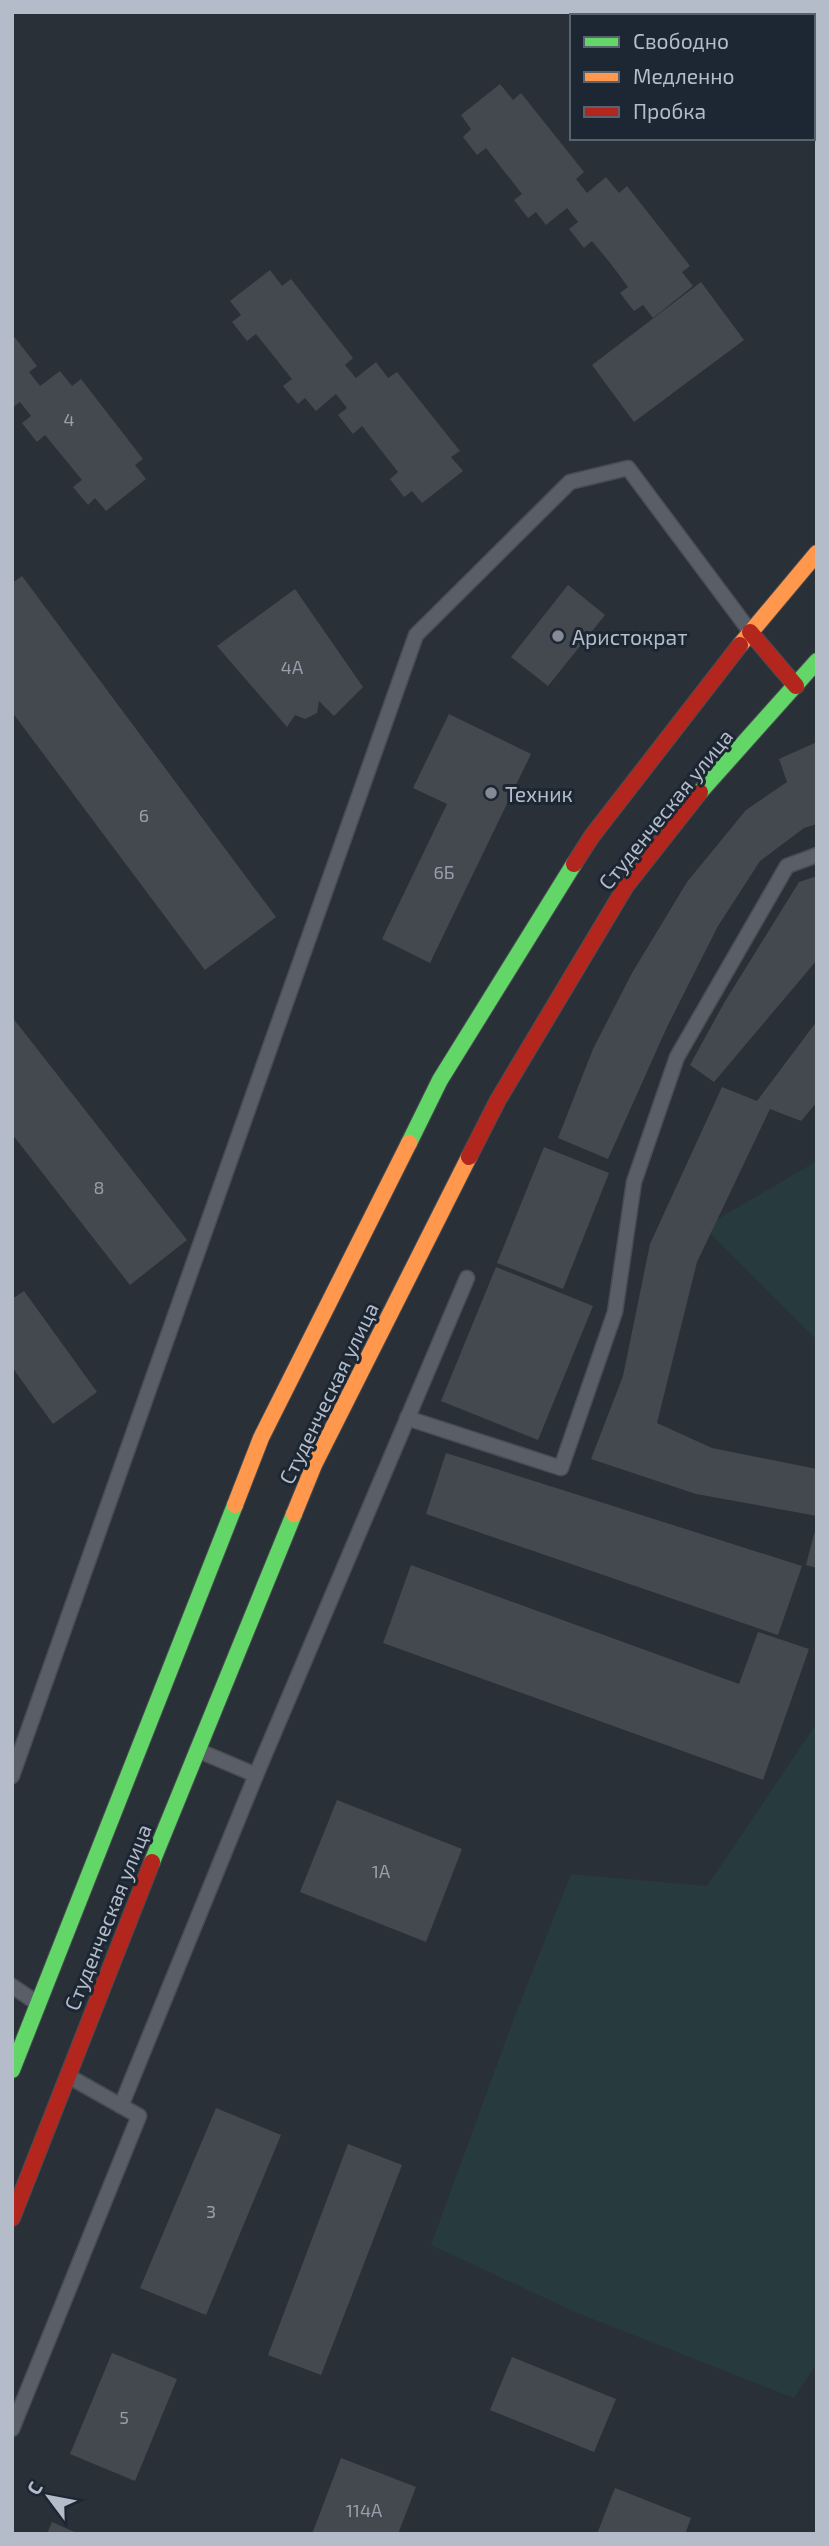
<svg xmlns="http://www.w3.org/2000/svg" width="829" height="2546" viewBox="0 0 829 2546" font-family="'Exo 2',sans-serif">
<rect width="100%" height="100%" fill="#2a3038"/>
<!-- green -->
<g fill="#273a3e">
<polygon points="817,1161 817,1340 704,1227"/>
<polygon points="817,1723 817,2363 794,2398 575,2312 431,2245 513,2021 571,1874 707,1886"/>
</g>
<!-- building -->
<g fill="#444950">
<polygon points="500,84 513,100 521,93 584,172 576,179 587,193 606,177 619,193 627,186 690,266 682,272 693,286 653,318 643,305 634,311 620,293 628,287 611,264 592,241 584,248 569,229 578,222 567,208 546,225 536,212 528,218 514,200 522,194 486,148 477,155 463,137 471,129 461,115"/>
<polygon points="270,270 282,286 291,279 353,358 345,365 356,378 376,362 388,378 397,372 460,451 451,457 463,471 422,503 412,491 404,497 390,479 398,472 362,426 353,434 338,415 347,408 336,394 316,411 305,398 298,404 283,386 292,379 256,334 247,341 232,322 241,315 230,301"/>
<polygon points="701,282 744,340 634,422 592,365"/>
<polygon points="12,334 37,366 29,372 40,386 60,371 72,386 81,379 143,459 135,465 146,479 106,511 95,498 88,505 73,487 82,480 45,435 37,442 22,423 31,416 20,402 12,408"/>
<polygon points="22,576 276,917 205,970 12,712 12,583"/>
<polygon points="568,585 605,615 548,686 511,657"/>
<polygon points="295,589 363,687 334,716 319,701 317,713 305,719 295,715 287,727 217,646"/>
<polygon points="449,714 531,754 430,963 382,939 447,804 413,788"/>
<polygon points="817,742 817,824 804,828 760,861 718,926 667,1027 608,1159 558,1138 593,1049 632,973 687,882 746,810 787,782 779,759"/>
<polygon points="817,876 817,960 714,1082 690,1065 724,1003 799,882"/>
<polygon points="12,1017 187,1240 130,1285 12,1134"/>
<polygon points="817,1021 817,1102 801,1121 770,1109 697,1262 657,1423 712,1448 817,1469 817,1516 696,1494 591,1459 623,1376 650,1244 722,1087 757,1101"/>
<polygon points="544,1147 609,1173 563,1289 497,1263"/>
<polygon points="496,1267 593,1306 538,1440 441,1401"/>
<polygon points="24,1291 97,1392 53,1424 12,1367 12,1299"/>
<polygon points="446,1453 802,1566 778,1635 426,1514"/>
<polygon points="816,1527 817,1527 817,1568 806,1565"/>
<polygon points="411,1565 739,1684 758,1632 809,1649 763,1780 383,1643"/>
<polygon points="337,1800 462,1849 426,1942 300,1892"/>
<polygon points="216,2108 281,2135 206,2315 140,2288"/>
<polygon points="348,2144 402,2165 321,2375 268,2355"/>
<polygon points="112,2353 177,2379 135,2481 70,2454"/>
<polygon points="512,2357 616,2399 594,2452 490,2410"/>
<polygon points="341,2458 416,2487 398,2534 312,2534"/>
<polygon points="615,2488 691,2518 685,2534 597,2534"/>
<polygon points="52,2522 79,2534 47,2534"/>
</g>
<g fill="none" stroke-linecap="round" stroke-linejoin="round">
<!-- lane casing -->
<g stroke="#484c53" stroke-width="17">
<g id="lane">
<polyline points="407,1418 561,1468 615,1312 634,1182 677,1057 787,866 817,855"/>
<polyline points="256,1775 467,1278"/>
<polyline points="12,1776 416,635 570,482 628,468 749,630"/>
<polyline points="12,1986 37,2003"/>
<polyline points="121,2106 256,1775 197,1750"/>
<polyline points="12,2429 139,2116 68,2076"/>
</g>
</g>
<!-- fast casing -->
<g stroke="#484c53" stroke-width="18">
<g id="fast">
<polyline points="700,792 817,661"/>
<polyline points="409,1143 440,1080 574,864"/>
<polyline points="152,1862 294,1514"/>
<polyline points="12,2070 235,1505"/>
</g>
</g>
<!-- slow casing -->
<g stroke="#484c53" stroke-width="18">
<g id="slow">
<polyline points="740,645 817,553"/>
<polyline points="235,1505 261,1438 409,1143"/>
<polyline points="294,1514 314,1465 469,1157"/>
</g>
</g>
<!-- jam casing -->
<g stroke="#484c53" stroke-width="18">
<g id="jam">
<polyline points="750,632 796,686"/>
<polyline points="574,864 592,836 740,645"/>
<polyline points="469,1157 498,1100 626,886 700,792"/>
<polyline points="12,2218 152,1862"/>
</g>
</g>
<!-- lane -->
<use href="#lane" stroke="#5a5e66" stroke-width="14"/>
<!-- fast -->
<use href="#fast" stroke="#63d668" stroke-width="16"/>
<!-- slow -->
<use href="#slow" stroke="#ff974d" stroke-width="16"/>
<!-- jam -->
<use href="#jam" stroke="#b3261e" stroke-width="16"/>
</g>
<!-- markers -->
<g fill="#848b96" stroke="#1d2633" stroke-width="2.5">
<circle cx="558" cy="636" r="7"/>
<circle cx="491" cy="793" r="7"/>
</g>
<g text-anchor="middle" dominant-baseline="central" stroke-width="6" stroke-linejoin="round" paint-order="stroke">
<!-- number labels -->
<g font-size="18" fill="#989fab">
<text x="69" y="419">4</text>
<text x="292" y="667">4А</text>
<text x="144" y="815">6</text>
<text x="444" y="872">6Б</text>
<text x="99" y="1187">8</text>
<text x="381" y="1871">1А</text>
<text x="211" y="2211">3</text>
<text x="124" y="2417">5</text>
<text x="364" y="2510">114А</text>
</g>
<!-- poi labels -->
<g font-size="21" fill="#b4bcc9" stroke="#1d2633" text-anchor="start">
<text x="572" y="636">Аристократ</text>
<text x="505" y="793">Техник</text>
</g>
<!-- street labels -->
<g font-size="21" fill="#b4bcc9" stroke="#1d2633">
<text transform="translate(665 809) rotate(-51)">Студенческая улица</text>
<text transform="translate(328 1393) rotate(-64)">Студенческая улица</text>
<text transform="translate(107 1917) rotate(-68)">Студенческая улица</text>
</g>
</g>
<!-- border -->
<rect width="829" height="2546" fill="none" stroke="#b4bcc9" stroke-width="28"/>
<!-- legend -->
<rect x="570" y="14" width="245" height="126" fill="#1d2633" stroke="#59626f" stroke-width="2"/>
<rect x="584" y="37" width="35" height="10" fill="#63d668" stroke="#59626f" stroke-width="2"/>
<text x="633" y="49" font-size="21" fill="#b4bcc9">Свободно</text>
<rect x="584" y="72" width="35" height="10" fill="#ff974d" stroke="#59626f" stroke-width="2"/>
<text x="633" y="84" font-size="21" fill="#b4bcc9">Медленно</text>
<rect x="584" y="107" width="35" height="10" fill="#b3261e" stroke="#59626f" stroke-width="2"/>
<text x="633" y="119" font-size="21" fill="#b4bcc9">Пробка</text>
<!-- north arrow -->
<g transform="translate(49 2497) rotate(302)" stroke="#1d2633" stroke-width="5" paint-order="stroke">
<path d="M0-5L12 26L0 18L-12 26Z" fill="#b4bcc9"/>
<text y="-10" font-size="19" font-weight="bold" text-anchor="middle" fill="#b4bcc9">С</text>
</g>
</svg>
